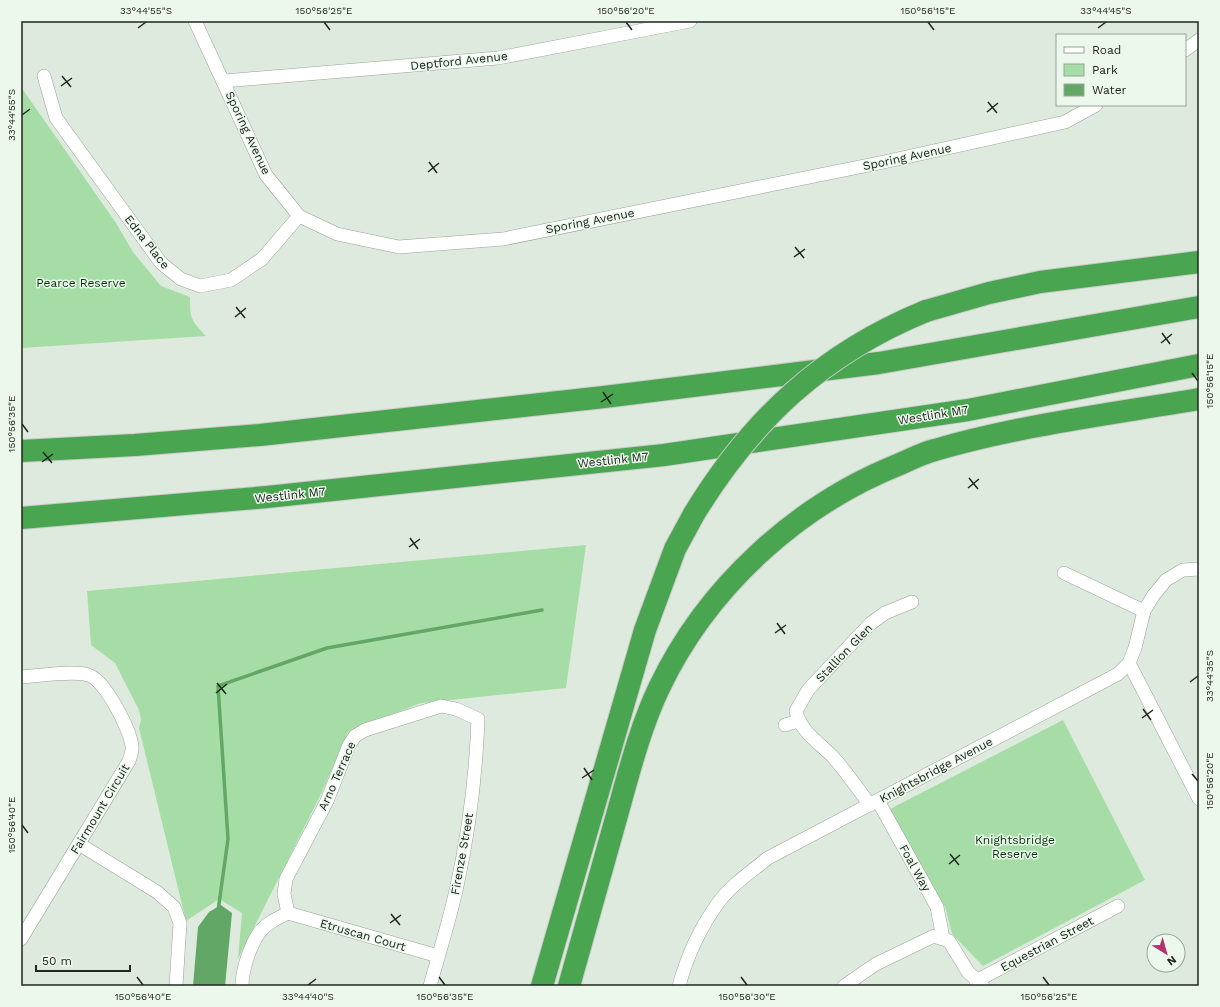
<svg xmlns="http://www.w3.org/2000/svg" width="1220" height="1007" viewBox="0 0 1220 1007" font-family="'Work Sans',sans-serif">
<rect width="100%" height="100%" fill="#deeade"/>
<!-- green -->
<g fill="#a6dda6">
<path d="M 21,87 L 116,223 L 133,252 L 161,286 L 190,297 C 190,319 191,320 206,336 L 21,348 Z"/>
<polygon points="586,545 566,688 421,703 348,732 322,792 238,959 242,913 219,899 186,921 139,728 141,720 139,710 115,663 91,645 87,591"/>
<polygon points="1063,720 1145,880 983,966 952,934 945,907 888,810"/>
</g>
<!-- water -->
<polygon fill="#62a765" points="221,905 232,913 225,986 193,986 198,927 209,912"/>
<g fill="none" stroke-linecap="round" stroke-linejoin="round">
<!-- stream -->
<polyline stroke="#62a765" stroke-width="3.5" points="218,911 228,839 218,686 327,648 542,610"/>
<!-- minor casing -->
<g stroke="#98a498" stroke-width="14">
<g id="minor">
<polyline points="195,21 266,175 299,216 337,234 399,247 503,239 884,162 1065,122 1096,105"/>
<polyline points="1185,50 1199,40"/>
<polyline points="44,76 56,118 161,263 181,279 200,286 231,280 262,259 299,216"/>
<polyline points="224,81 498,58 690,21"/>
<polyline points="1064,573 1144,611"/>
<polyline points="1129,663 1199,799"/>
<path d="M 21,677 C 38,676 73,670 88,675 C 105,679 130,730 132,746 C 133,751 130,757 129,761 L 21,939"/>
<polyline points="785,725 798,721"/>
<polyline points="878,801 937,907 943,938"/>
<path d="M 870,805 C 858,789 847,773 834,758 C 820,743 801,733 796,711 L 808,690 L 870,624 L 885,613 L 912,602"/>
<polyline points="79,844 157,892 174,907 180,923 176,986"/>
<path d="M 288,913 L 284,894 L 286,879 L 327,801 L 349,745 L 355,736 L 365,730 L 441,706 L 456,709 L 478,719 C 476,775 469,831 457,886 C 450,919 439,953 430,986"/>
<polyline points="288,913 438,956"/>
<polyline points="976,981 1118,906"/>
<path d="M 242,986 C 242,970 250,946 259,933 C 266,923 278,918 288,913"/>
<path d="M 679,986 C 687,956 700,928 718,903 C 731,885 751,872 768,858 L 1118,674 L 1129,663 L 1135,648 L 1144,611 L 1153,596 L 1166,580 L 1183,570 L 1199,569"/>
<polyline points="844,986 876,964 934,936 949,941 968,972 983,986"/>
</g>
</g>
<!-- motorway casing -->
<g stroke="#cacbca" stroke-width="24">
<g id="motorway">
<polyline points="926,311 989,293 1040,282 1199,262"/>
<polyline points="21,451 135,445 260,435 604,397 879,363 1199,307"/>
<polyline points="21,518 267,497 664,455 968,410 1199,365"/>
<polyline points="542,986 645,630 675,549 694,514"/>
<path d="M 569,986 C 585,929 601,872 617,815 C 629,772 640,728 659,688 C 707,587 797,505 900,464 C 911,459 923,453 935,450 C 1021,425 1111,414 1199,399"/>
</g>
</g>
<!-- minor -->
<use href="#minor" stroke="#fff" stroke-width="13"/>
<!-- motorway -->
<use href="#motorway" stroke="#49a550" stroke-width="22"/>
<!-- motorway-bridge casing -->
<g stroke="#cacbca" stroke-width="24" stroke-linecap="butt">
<path id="motorway-bridge" d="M 694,514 C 752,419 823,353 926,311"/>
</g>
<!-- motorway-bridge -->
<use href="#motorway-bridge" stroke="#49a550" stroke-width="22"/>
</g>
<!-- ticks -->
<path fill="none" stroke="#212621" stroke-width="1.5" d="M 324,22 L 330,30M 626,22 L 632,30M 928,22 L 934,30M 138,28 L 146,22M 1098,28 L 1106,22M 62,76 L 71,87M 61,86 L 72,78M 988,102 L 997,113M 987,112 L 998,103M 22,115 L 30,109M 429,162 L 437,173M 428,172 L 439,163M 795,247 L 804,258M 794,257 L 805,249M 236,307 L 245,318M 235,317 L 246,308M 1162,333 L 1170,344M 1161,343 L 1172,334M 1192,373 L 1198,381M 603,392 L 611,404M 601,402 L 613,394M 22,424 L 28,432M 43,452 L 52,463M 42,462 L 53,454M 969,478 L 978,489M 968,488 L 979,479M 410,538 L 418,549M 409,547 L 420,539M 777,623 L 785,634M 775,633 L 786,625M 1190,682 L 1198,676M 217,683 L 226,694M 216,693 L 227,684M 1143,709 L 1151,720M 1142,718 L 1153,710M 584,768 L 592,780M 1192,774 L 1198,781M 582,778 L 594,770M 22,825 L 28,833M 950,854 L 959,865M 949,864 L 960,855M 391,914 L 400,925M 390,923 L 401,915M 137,977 L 143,985M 439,977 L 445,985M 741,977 L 747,985M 1043,977 L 1049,985M 308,985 L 316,979"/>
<g text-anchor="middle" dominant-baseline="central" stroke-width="3" stroke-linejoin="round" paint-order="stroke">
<!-- street labels -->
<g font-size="12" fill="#212621" stroke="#ebf8eb">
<text transform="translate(459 61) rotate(-6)">Deptford Avenue</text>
<text transform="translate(248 133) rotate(65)">Sporing Avenue</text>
<text transform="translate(907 157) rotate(-12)">Sporing Avenue</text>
<text transform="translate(590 221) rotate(-11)">Sporing Avenue</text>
<text transform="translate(147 242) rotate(52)">Edna Place</text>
<text transform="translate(933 415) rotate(-9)">Westlink M7</text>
<text transform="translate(613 460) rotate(-6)">Westlink M7</text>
<text transform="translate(290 495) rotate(-6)">Westlink M7</text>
<text transform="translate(844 653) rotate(-46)">Stallion Glen</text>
<text transform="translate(936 770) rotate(-28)">Knightsbridge Avenue</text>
<text transform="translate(337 776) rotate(-66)">Arno Terrace</text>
<text transform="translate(100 809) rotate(-59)">Fairmount Circuit</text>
<text transform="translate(462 854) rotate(-80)">Firenze Street</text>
<text transform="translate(915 868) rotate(61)">Foal Way</text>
<text transform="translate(363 935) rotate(16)">Etruscan Court</text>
<text transform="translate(1047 944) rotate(-28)">Equestrian Street</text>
</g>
<!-- park labels -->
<g font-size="12" fill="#003508" stroke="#ebf8eb">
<text x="81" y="283">Pearce Reserve</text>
<text x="1015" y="840">Knightsbridge<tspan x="1015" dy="14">Reserve</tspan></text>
</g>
</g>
<!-- border -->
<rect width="1220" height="1007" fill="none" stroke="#ebf8eb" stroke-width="44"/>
<!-- legend -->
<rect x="1056" y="34" width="130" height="72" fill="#ebf8eb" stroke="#9aa49a"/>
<rect x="1064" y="47" width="20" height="6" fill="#ffffff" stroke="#9aa49a"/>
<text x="1092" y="54" font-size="12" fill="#212621">Road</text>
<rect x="1064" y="64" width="20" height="12" fill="#a6dda6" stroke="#9aa49a"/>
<text x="1092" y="74" font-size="12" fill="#212621">Park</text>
<rect x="1064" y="84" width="20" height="12" fill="#62a765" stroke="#9aa49a"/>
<text x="1092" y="94" font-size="12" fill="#212621">Water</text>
<!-- north arrow -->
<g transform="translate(1166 953) rotate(143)"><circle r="19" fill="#ebf8eb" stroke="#9aa49a"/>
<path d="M0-3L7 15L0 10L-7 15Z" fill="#b63072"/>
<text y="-6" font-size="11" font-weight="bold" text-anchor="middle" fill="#212621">N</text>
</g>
<!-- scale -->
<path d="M36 965v6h94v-6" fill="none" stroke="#212621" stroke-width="2"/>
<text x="42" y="965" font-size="12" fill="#212621" stroke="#ebf8eb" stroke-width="3" paint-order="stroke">50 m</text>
<rect x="22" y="22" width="1176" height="963" fill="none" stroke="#212621" stroke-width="1.5"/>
<g font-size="10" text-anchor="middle" fill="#212621">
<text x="146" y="14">33°44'55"S</text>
<text x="324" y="14">150°56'25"E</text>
<text x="626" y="14">150°56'20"E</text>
<text x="928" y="14">150°56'15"E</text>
<text x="1106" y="14">33°44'45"S</text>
<text transform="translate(11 115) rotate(-90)" y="4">33°44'55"S</text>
<text transform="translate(1209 381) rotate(-90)" y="4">150°56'15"E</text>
<text transform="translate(11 424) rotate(-90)" y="4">150°56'35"E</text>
<text transform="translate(1209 676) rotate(-90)" y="4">33°44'35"S</text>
<text transform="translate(1209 781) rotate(-90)" y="4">150°56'20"E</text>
<text transform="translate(11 825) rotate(-90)" y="4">150°56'40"E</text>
<text x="143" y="1000">150°56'40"E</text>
<text x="308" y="1000">33°44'40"S</text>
<text x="445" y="1000">150°56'35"E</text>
<text x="747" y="1000">150°56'30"E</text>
<text x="1049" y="1000">150°56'25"E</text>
</g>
</svg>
